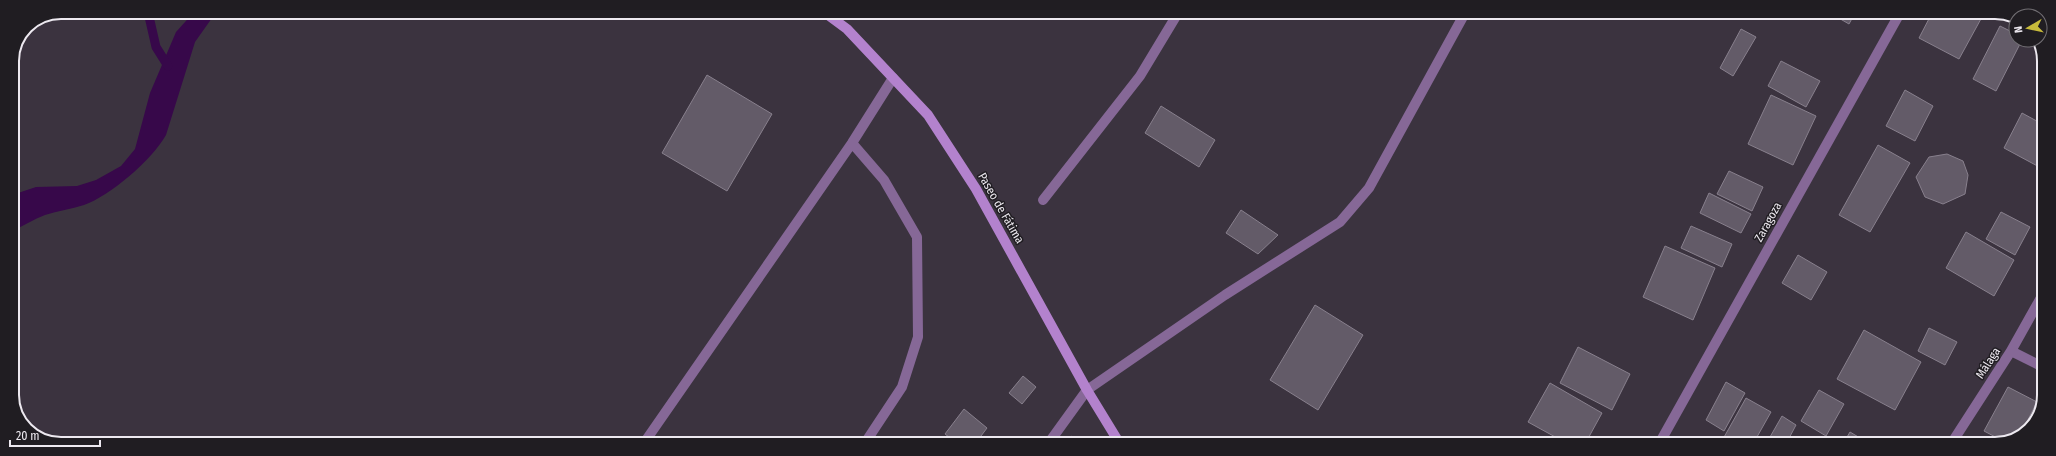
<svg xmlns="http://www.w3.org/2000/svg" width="2056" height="456" font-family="'Fira Sans Condensed',sans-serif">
<rect width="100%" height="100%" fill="#3b333f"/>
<path fill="#37084a" d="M194,12H221L212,18L195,42L166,135C152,160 110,196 84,205C71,209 58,211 45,215C34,219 23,226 12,231V202L18,193L36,187L77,186L96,180L121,166L135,149L150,93L176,32Z"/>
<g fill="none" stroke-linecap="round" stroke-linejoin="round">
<path stroke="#37084a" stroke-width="9" d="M148,12L156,47L168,66"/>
</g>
<path fill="#635b68" stroke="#88808d" d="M1830,13H1855L1849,24Z
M1932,13H1973L1982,17L1959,59L1919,38Z
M2000,26L2016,34V40H2022L1996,91L1973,79Z
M1741,29L1756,37L1733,76L1720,68Z
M1781,61L1820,81L1806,107L1768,86Z
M707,75L772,114L727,191L662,153Z
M1905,90L1933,106L1915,141L1886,126Z
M1771,95L1816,116L1793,165L1748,144Z
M1161,106L1215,140L1199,167L1145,133Z
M2022,113L2044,125L2043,169L2004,148Z
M1878,145L1910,163L1870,232L1839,215Z
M1947,154L1963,161L1968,175L1965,194L1943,204L1925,197L1916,177L1929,157Z
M1729,171L1763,187L1752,211L1717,194Z
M1709,193L1751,214L1741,233L1700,213Z
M1241,210L1278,235L1258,254L1226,233Z
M2001,212L2030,227L2015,255L1986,239Z
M1691,226L1732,244L1722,267L1681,248Z
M1966,232L2014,260L1994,296L1946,268Z
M1665,246L1715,268L1693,320L1643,297Z
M1798,255L1827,272L1811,300L1782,283Z
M1315,305L1363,335L1318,410L1270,380Z
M1929,328L1957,342L1945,365L1918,351Z
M1864,330L1921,362L1895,410L1837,379Z
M1578,347L1630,374L1612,410L1560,383Z
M1023,376L1036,387L1022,404L1009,393Z
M1726,382L1745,393L1724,431L1706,420Z
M1550,383L1602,413L1585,444H1568L1528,422Z
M2008,387L2037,402L2020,435L2003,441L1984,431Z
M1819,390L1844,404L1826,436L1801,421Z
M1746,398L1771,412L1753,444H1731L1723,439Z
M964,409L987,428L975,444H958L945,434Z
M1782,416L1796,425L1786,444H1766Z
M1850,432L1870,444H1843Z
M1071,436L1081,444H1066Z"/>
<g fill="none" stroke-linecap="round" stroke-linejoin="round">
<path stroke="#866897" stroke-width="10" d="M1043,200L1140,76L1178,13"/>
<path stroke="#866897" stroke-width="10" d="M852,143L884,180L917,237L918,337L902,387L865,443
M2011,351L2043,367
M644,443L852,143L893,78
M1048,444L1087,390L1225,295L1340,222L1369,188L1465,13
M1659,444L1900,13
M1951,444L2011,351L2043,294"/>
<path stroke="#b382cd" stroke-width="10" d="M824,12L847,29L928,115L976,189L1087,390L1120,444"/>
</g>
<g text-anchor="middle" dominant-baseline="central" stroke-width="3" stroke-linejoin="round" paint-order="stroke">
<g font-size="12" fill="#ede9f0" stroke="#201d22">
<text transform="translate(1001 208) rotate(60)">Paseo de Fátima</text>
<text transform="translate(1768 222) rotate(-61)">Zaragoza</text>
<text transform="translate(1988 363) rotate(-57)">Málaga</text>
</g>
</g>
<path d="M0 0H2056V456H0ZM61 19H1995A42 42 0 0 1 2037 61V395A42 42 0 0 1 1995 437H61A42 42 0 0 1 19 395V61A42 42 0 0 1 61 19Z" fill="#201d22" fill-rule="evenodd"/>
<path fill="none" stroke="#ede9f0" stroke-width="2" d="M61 19H1995A42 42 0 0 1 2037 61V395A42 42 0 0 1 1995 437H61A42 42 0 0 1 19 395V61A42 42 0 0 1 61 19Z"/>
<g transform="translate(2028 28) rotate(261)"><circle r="19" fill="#201d22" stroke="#726f74"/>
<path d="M0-3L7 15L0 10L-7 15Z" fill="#c8bb3b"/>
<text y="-6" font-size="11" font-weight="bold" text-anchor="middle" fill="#ede9f0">N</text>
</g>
<path d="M10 440v6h90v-6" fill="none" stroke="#ede9f0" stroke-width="2"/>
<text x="16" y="440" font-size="12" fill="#ede9f0" stroke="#201d22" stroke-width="3" paint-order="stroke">20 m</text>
</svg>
